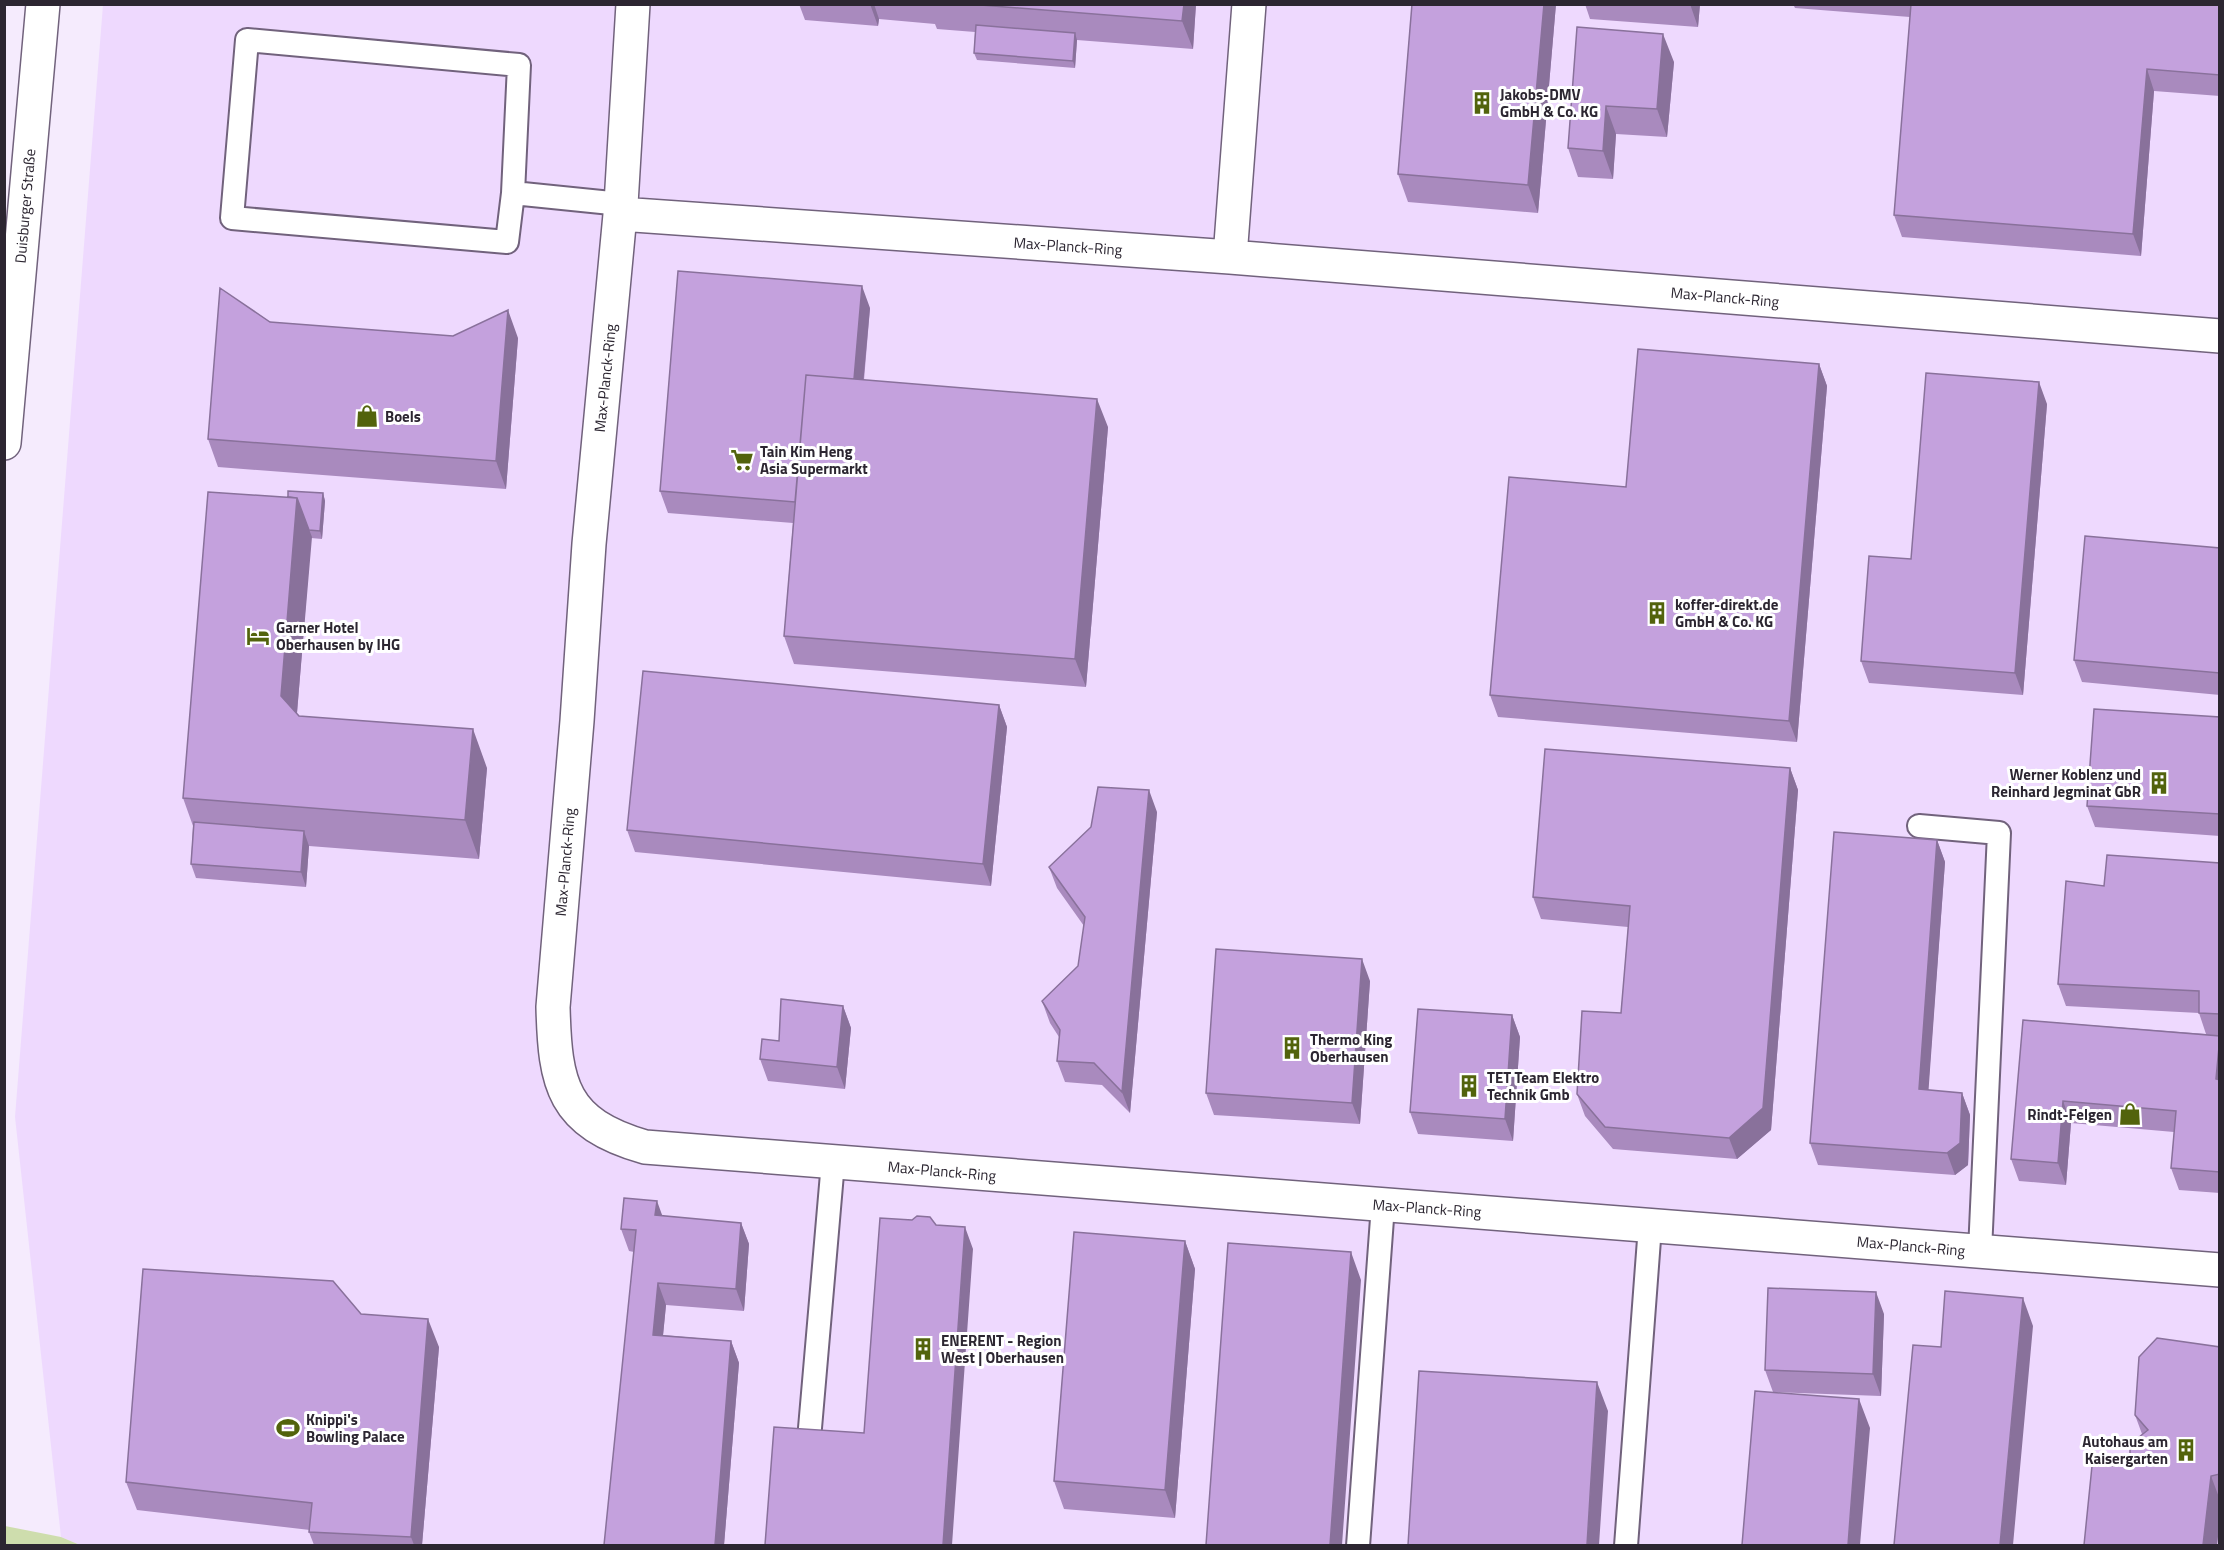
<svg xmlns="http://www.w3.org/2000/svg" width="2224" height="1550" font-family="'Titillium Web',sans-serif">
<rect width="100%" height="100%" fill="#f5ebfd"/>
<path fill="#eed9fe" d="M103,5H2219V1545H80L61,1537L15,1117Z"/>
<path fill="#ceddad" d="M5,1526L61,1537L80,1545H5Z"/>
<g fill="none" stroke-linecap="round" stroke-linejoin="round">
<g stroke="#71627c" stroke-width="26">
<path id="lane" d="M513,193L507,242L232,218L247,40L519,65L513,193L621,204
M1919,826L1999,833L1980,1251
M810,1428L833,1162
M1358,1546L1383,1205
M1626,1546L1650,1226"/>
</g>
<g stroke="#71627c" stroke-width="36">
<path id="street" d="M633,4L621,204L589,544L577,721L553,1007C555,1085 562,1123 645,1147L2220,1270
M620,214L1230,257L2220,336
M1230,257L1249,4"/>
</g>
<g stroke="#71627c" stroke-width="36">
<path id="secondary" d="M4,443L43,4"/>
</g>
<use href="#lane" stroke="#fff" stroke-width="22"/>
<use href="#street" stroke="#fff" stroke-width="33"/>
<use href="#secondary" stroke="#fff" stroke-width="33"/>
</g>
<path fill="#a98abe" d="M799,4H1196L1193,49L1077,40L1075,68L977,60L974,53L975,32L937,29L935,24L879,19L878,26L805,20Z
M1412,4H1556L1538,213L1408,202L1398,174Z
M1585,4H1700L1698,27L1590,19Z
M1793,4H2220V96L2154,91L2141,256L1902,237L1894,215L1910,17L1795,8Z
M1577,27L1674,62L1667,137L1616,134L1613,179L1578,177L1568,148Z
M870,308L864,380L1108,427L1086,687L794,664L784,636L793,523L668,513L660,491Z
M270,322L453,336L518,338L506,489L218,467L208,439Z
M1819,364L1827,386L1797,742L1498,717L1490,695L1626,487Z
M2047,404L2023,695L1869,683L1861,661L1911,559Z
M323,493L325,501L322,539L311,538L297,714L299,716L487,768L479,859L309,846L306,887L196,878L191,864L193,826L183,798L288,497Z
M2220,548V695L2082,682L2074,660Z
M999,705L1007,727L991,886L635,852L627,830Z
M2220,717V836L2095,827L2087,806Z
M1790,768L1798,790L1771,1130L1737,1159L1613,1149L1585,1116L1577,1094L1621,1013L1628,927L1541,919L1533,897Z
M1157,812L1130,1113L1102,1085L1065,1082L1057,1061L1059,1037L1050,1023L1042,1001L1078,966L1084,926L1057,888L1049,867Z
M1937,840L1945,862L1928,1090L1962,1093L1970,1115L1968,1165L1955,1175L1818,1165L1810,1143Z
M2220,863V1193L2179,1190L2171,1168L2174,1132L2071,1123L2066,1185L2019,1181L2011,1159L2023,1020L2206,1034L2199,1013L2066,1006L2058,984L2104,886Z
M1370,981L1360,1124L1214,1115L1206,1093Z
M843,1006L851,1028L845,1089L768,1081L760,1059Z
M1512,1015L1520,1037L1513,1141L1418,1134L1410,1112Z
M662,1216L741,1223L749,1244L744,1311L666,1305L663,1335L731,1341L739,1363L724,1545L634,1252L629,1251L621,1229Z
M1185,1241L1195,1269L1175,1518L1064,1509L1054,1481Z
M361,1314L439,1347L422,1545H314L309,1532L310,1530L137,1510L126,1482Z
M1884,1314L1881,1396L1773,1392L1765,1370Z
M2220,1347V1519L2217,1545L2130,1466L2142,1434L2135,1415Z"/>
<path fill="#89719b" d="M870,4H874L879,19L878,26Z
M1184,4H1196L1193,49L1182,21Z
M1544,4H1556L1538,213L1528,185Z
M1690,4H1700L1698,27Z
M1075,33L1077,40L1075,68L1073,61Z
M1663,34L1674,62L1667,137L1657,109Z
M2147,69L2154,91L2141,256L2133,234Z
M1606,106L1616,134L1613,179L1603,151Z
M862,286L870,308L861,407L853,385Z
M508,310L518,338L506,489L496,461Z
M1819,364L1827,386L1797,742L1789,721Z
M2039,382L2047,404L2023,695L2015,673Z
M1097,399L1108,427L1086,687L1075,659Z
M323,493L325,501L322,539L320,531Z
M297,498L312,537L295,735L281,696Z
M999,705L1007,727L991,886L983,864Z
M473,729L487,768L479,859L465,820Z
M1790,768L1798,790L1771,1130L1737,1159L1729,1138Z
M1149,790L1157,812L1130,1113L1122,1092Z
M304,831L309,846L306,887L301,872Z
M1937,840L1945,862L1927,1111L1919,1089Z
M1362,959L1370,981L1360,1124L1352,1103Z
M843,1006L851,1028L845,1089L837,1067Z
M1512,1015L1520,1037L1513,1141L1505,1119Z
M2220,1036V1090L2216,1079Z
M1962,1093L1970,1115L1968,1165L1955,1175L1947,1153Z
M2063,1101L2071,1123L2066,1185L2058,1163Z
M657,1201L665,1223L655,1215Z
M741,1223L749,1244L744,1311L736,1289Z
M965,1227L973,1249L952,1545H943Z
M1185,1241L1195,1269L1175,1518L1165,1490Z
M1351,1252L1361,1280L1342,1545H1330Z
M658,1283L666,1305L661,1356L653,1335Z
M1876,1292L1884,1314L1881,1396L1873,1374Z
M2023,1298L2033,1326L2013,1545H2000Z
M428,1319L439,1347L422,1545H414L411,1537Z
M731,1341L739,1363L724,1545H715Z
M1597,1382L1608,1411L1599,1545H1587Z
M1859,1399L1870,1428L1860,1545H1848Z
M2211,1476L2220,1500V1519L2217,1545H2203Z"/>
<path fill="#c4a1dd" stroke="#89719b" stroke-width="1.5" d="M968,4H1184L1182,21Z
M1412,4H1544L1528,185L1398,174Z
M1911,4H2220V75L2147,69L2133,234L1894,215Z
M976,25L1075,33L1073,61L974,53Z
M1577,27L1663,34L1657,109L1606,106L1603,151L1568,148Z
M678,271L862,286L854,379L806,375L795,502L660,491Z
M220,288L270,322L453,336L508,310L496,461L208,439Z
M1638,349L1819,364L1789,721L1490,695L1509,477L1626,487Z
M1926,373L2039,382L2015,673L1861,661L1869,556L1911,559Z
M806,375L1097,399L1075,659L784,636Z
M288,491L323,493L320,531L309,530L297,498L288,497Z
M208,492L297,498L281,696L299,716L473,729L465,820L183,798Z
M2085,536L2220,548V673L2074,660Z
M643,671L999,705L983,864L627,830Z
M2094,709L2220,717V814L2087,806Z
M1545,749L1790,768L1763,1108L1729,1138L1605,1127L1577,1094L1582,1011L1621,1013L1630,906L1533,897Z
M1098,787L1149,790L1122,1092L1094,1063L1057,1061L1060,1030L1042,1001L1078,966L1085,917L1049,867L1091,827Z
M194,822L304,831L301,872L191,864Z
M1834,832L1937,840L1919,1089L1962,1093L1960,1143L1947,1153L1810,1143Z
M2107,855L2220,863V1014L2199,1013V991L2058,984L2066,881L2104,886Z
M1216,949L1362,959L1352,1103L1206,1093Z
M781,999L843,1006L837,1067L760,1059L762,1039L779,1041Z
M1418,1009L1512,1015L1505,1119L1410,1112Z
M2023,1020L2220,1036L2216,1079L2220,1080V1172L2171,1168L2176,1111L2063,1101L2058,1163L2011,1159Z
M624,1198L657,1201L655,1215L741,1223L736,1289L658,1283L653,1335L731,1341L715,1545H604L636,1230L621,1229Z
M917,1216L930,1217L936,1225L965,1227L943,1545H765L774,1427L864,1433L880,1218L912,1220Z
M1074,1232L1185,1241L1165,1490L1054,1481Z
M1228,1243L1351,1252L1330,1545H1206Z
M143,1269L333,1281L361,1314L428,1319L411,1537L309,1532L312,1503L126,1482Z
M1768,1288L1876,1292L1873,1374L1765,1370Z
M1945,1291L2023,1298L2000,1545H1894L1913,1345L1941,1347Z
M2157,1338L2220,1347V1474L2211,1476L2203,1545H2084L2092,1466H2130V1444L2148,1430L2135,1415L2139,1357Z
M1419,1371L1597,1382L1587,1545H1408Z
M1755,1391L1859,1399L1848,1545H1742Z"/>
<defs>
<g id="building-bare" transform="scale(1.8)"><path d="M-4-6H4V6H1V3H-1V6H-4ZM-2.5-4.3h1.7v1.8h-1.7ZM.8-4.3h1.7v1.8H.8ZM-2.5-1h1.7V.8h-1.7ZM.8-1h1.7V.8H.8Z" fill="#52630c" stroke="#fff" stroke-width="2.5" paint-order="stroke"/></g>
<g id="shop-bare" transform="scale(1.8)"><path d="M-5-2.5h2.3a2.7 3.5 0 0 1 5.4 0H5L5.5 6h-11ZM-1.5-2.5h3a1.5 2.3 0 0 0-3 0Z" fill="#52630c" stroke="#fff" stroke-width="2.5" paint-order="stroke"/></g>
<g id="supermarket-bare" transform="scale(1.8)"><path d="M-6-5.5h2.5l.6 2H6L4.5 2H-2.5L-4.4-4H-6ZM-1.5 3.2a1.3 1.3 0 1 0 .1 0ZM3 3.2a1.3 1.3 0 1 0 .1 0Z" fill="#52630c" stroke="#fff" stroke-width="2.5" paint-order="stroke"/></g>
<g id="hotel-bare" transform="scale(1.8)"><path d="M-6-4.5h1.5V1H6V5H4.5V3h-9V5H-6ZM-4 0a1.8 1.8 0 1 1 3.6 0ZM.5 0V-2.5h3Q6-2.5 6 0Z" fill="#52630c" stroke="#fff" stroke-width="2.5" paint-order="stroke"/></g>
<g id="stadium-bare" transform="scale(1.8)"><path d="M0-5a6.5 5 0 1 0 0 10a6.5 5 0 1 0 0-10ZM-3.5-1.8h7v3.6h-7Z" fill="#52630c" stroke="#fff" stroke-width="2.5" paint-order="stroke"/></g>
</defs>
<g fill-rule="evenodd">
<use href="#building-bare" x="1482" y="103"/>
<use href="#shop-bare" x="367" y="416"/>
<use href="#supermarket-bare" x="742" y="460"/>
<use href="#building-bare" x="1657" y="613"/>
<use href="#hotel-bare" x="258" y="636"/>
<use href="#building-bare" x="2159" y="783"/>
<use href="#building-bare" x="1292" y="1048"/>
<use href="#building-bare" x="1469" y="1086"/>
<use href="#shop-bare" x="2130" y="1114"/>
<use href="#building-bare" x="923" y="1349"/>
<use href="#stadium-bare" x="288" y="1428"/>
<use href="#building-bare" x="2186" y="1450"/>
</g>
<g text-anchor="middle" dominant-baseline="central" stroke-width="6" stroke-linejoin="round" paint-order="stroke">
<g font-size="15" font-weight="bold" fill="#2c2631" stroke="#fff" text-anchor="start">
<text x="1500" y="94">Jakobs-DMV<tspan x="1500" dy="17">GmbH &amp; Co. KG</tspan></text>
<text x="385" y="416">Boels</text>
<text x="760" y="451">Tain Kim Heng<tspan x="760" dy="17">Asia Supermarkt</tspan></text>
<text x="1675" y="604">koffer-direkt.de<tspan x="1675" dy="17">GmbH &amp; Co. KG</tspan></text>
<text x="276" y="627">Garner Hotel<tspan x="276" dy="17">Oberhausen by IHG</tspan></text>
<text x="2141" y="774" text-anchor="end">Werner Koblenz und<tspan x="2141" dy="17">Reinhard Jegminat GbR</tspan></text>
<text x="1310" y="1039">Thermo King<tspan x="1310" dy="17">Oberhausen</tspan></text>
<text x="1487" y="1077">TET Team Elektro<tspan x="1487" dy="17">Technik Gmb</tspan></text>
<text x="2112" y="1114" text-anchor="end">Rindt-Felgen</text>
<text x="941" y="1340">ENERENT - Region<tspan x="941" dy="17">West | Oberhausen</tspan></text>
<text x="306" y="1419">Knippi's<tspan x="306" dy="17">Bowling Palace</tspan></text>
<text x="2168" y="1441" text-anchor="end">Autohaus am<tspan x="2168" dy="17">Kaisergarten</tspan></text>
</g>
<g font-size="15" fill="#2c2631" stroke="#fff">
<text transform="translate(25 206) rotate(-85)">Duisburger Straße</text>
<text transform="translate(1068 246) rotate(4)">Max-Planck-Ring</text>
<text transform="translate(1725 297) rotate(5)">Max-Planck-Ring</text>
<text transform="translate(605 378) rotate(-84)">Max-Planck-Ring</text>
<text transform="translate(565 862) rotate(-85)">Max-Planck-Ring</text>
<text transform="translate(942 1171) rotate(5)">Max-Planck-Ring</text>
<text transform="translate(1427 1208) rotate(4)">Max-Planck-Ring</text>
<text transform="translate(1911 1246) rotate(5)">Max-Planck-Ring</text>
</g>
</g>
<rect width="2224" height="1550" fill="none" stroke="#2c2631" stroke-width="12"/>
</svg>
